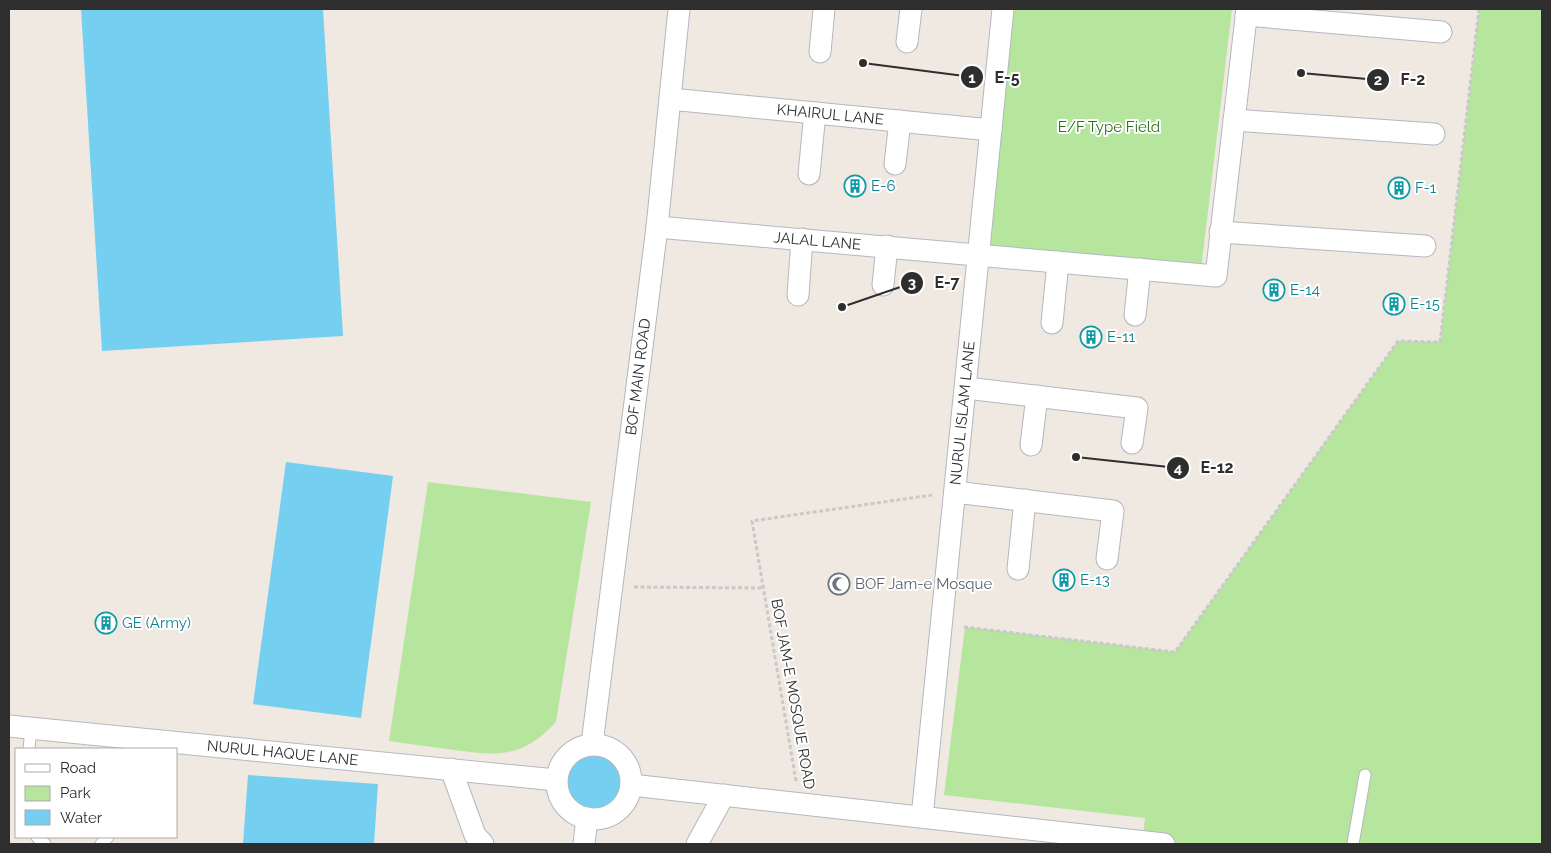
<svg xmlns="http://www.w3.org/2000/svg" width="1551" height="853" font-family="Raleway,sans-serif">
<rect width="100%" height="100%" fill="#efe9e1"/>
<path fill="#b6e59e" d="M1013,9H1232L1201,270L985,245Z
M1479,9H1542V844H1142L1145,818L944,795L965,627L1175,652L1398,341L1440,342Z
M428,482L591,502L556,722C523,758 499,756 454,750C432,747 410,744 389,741Z"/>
<path fill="#75cff0" d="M81,9H323L343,336L102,351Z
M286,462L393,476L361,718L253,704Z
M567 781a27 27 0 1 1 54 0a27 27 0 1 1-54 0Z
M248,775L378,784L374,844H243Z"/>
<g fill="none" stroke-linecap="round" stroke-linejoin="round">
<g stroke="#b4b7c1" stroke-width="13">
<path id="lane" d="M29,749L31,728
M37,837L45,844
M101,844L108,837
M1353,844L1365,775"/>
</g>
<g stroke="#b4b7c1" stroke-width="23">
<g id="street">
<path d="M1246,15L1441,32"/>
<path d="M907,42L911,9"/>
<path d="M820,52L824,9"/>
<path id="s1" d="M670,99L991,130"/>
<path d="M1234,120L1434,134"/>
<path d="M895,164L900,121"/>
<path d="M809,174L815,113"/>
<path id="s2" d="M657,227L1216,276L1247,9"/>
<path d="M1220,232L1425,246"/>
<path d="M883,285L887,246"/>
<path d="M798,295L802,239"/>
<path d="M1135,315L1140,269"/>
<path d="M1052,323L1058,262"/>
<path d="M966,388L1137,408L1132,443"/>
<path d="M1031,445L1037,396"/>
<path d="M955,492L1113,511L1107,559"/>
<path d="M1018,569L1025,500"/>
<path id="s3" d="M9,726L556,780"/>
<path id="s4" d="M592,744L657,227L679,9"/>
<circle cx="594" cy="782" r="37"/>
<path d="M451,769L475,835L483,844"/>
<path d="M631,785L1164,844"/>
<path id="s5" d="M922,817L1003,9"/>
<path d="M584,844L587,818"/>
<path d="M697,844L724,795"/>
</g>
</g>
<path stroke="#c9c9c9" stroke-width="3" stroke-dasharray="4 2.5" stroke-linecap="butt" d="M634,587L764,588
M964,627L1175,652L1398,341L1440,342L1479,9
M796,781L752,521L932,495"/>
<use href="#lane" stroke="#fff" stroke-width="11"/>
<use href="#street" stroke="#fff" stroke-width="21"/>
</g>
<defs>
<g id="building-ring" transform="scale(1.125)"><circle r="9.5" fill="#fff" stroke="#0f9aa8" stroke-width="1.5"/><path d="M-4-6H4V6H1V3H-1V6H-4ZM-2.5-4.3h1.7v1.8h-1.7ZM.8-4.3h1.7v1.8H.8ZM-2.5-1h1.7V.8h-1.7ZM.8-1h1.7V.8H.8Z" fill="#0f9aa8"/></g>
<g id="mosque-ring" transform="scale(1.125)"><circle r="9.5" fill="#fff" stroke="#6b7280" stroke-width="1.5"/><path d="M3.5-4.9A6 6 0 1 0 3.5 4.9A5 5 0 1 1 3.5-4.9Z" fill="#6b7280"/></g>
</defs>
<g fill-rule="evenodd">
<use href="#building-ring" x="855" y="186"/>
<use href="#building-ring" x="1399" y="188"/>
<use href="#building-ring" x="1274" y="290"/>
<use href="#building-ring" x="1394" y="304"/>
<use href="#building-ring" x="1091" y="337"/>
<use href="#building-ring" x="1064" y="580"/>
<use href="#mosque-ring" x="839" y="584"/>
<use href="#building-ring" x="106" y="623"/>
</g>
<g text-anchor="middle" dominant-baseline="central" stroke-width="4" stroke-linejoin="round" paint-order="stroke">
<g font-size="15" fill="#2e2e2e" stroke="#fff">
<text stroke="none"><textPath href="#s1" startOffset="161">KHAIRUL LANE</textPath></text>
<text stroke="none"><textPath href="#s2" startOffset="161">JALAL LANE</textPath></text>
<text stroke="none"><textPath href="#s4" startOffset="370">BOF MAIN ROAD</textPath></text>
<text stroke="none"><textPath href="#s5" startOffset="406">NURUL ISLAM LANE</textPath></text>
<text transform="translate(793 694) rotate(80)">BOF JAM-E MOSQUE ROAD</text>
<text stroke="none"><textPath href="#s3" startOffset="275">NURUL HAQUE LANE</textPath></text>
</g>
<g font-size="15" fill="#2c6e1b" stroke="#fff">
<text x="1109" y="127">E/F Type Field</text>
</g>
<g font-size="15" fill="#0d838f" stroke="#fff" text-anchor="start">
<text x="871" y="186">E-6</text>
<text x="1415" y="188">F-1</text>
<text x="1290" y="290">E-14</text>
<text x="1410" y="304">E-15</text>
<text x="1107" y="337">E-11</text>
<text x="1080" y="580">E-13</text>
<text x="122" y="623">GE (Army)</text>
</g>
<g font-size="15" fill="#5b616d" stroke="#fff" text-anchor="start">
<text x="855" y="584">BOF Jam-e Mosque</text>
</g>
</g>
<path fill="none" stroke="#2e2e2e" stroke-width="2" d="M863 63L972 77M1301 73L1378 80M842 307L912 283M1076 457L1178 468"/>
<g fill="#2e2e2e" stroke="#fff" stroke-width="2">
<circle cx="863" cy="63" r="5"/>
<circle cx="1301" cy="73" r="5"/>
<circle cx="842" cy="307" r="5"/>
<circle cx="1076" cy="457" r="5"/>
<circle cx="972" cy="77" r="12"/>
<circle cx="1378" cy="80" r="12"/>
<circle cx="912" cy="283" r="12"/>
<circle cx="1178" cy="468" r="12"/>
</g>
<g font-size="15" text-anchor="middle" font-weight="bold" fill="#fff">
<text x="972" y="83">1</text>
<text x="1378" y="85">2</text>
<text x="912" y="288">3</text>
<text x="1178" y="473">4</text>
</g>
<g font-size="16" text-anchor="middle" font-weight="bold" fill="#2e2e2e" stroke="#fff" stroke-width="4" stroke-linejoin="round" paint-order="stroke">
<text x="1007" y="83">E-5</text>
<text x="1413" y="85">F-2</text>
<text x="947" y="288">E-7</text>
<text x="1217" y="473">E-12</text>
</g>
<rect width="1551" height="853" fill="none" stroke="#2e2e2e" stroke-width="20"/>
<rect x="15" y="748" width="162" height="90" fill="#ffffff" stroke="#ababab"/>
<rect x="25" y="764" width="25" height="8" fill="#ffffff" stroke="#ababab"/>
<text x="60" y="773" font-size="15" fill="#2e2e2e">Road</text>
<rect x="25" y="786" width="25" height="15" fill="#b6e59e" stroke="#ababab"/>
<text x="60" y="798" font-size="15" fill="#2e2e2e">Park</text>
<rect x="25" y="810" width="25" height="15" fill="#75cff0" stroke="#ababab"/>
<text x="60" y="823" font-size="15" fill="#2e2e2e">Water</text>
</svg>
